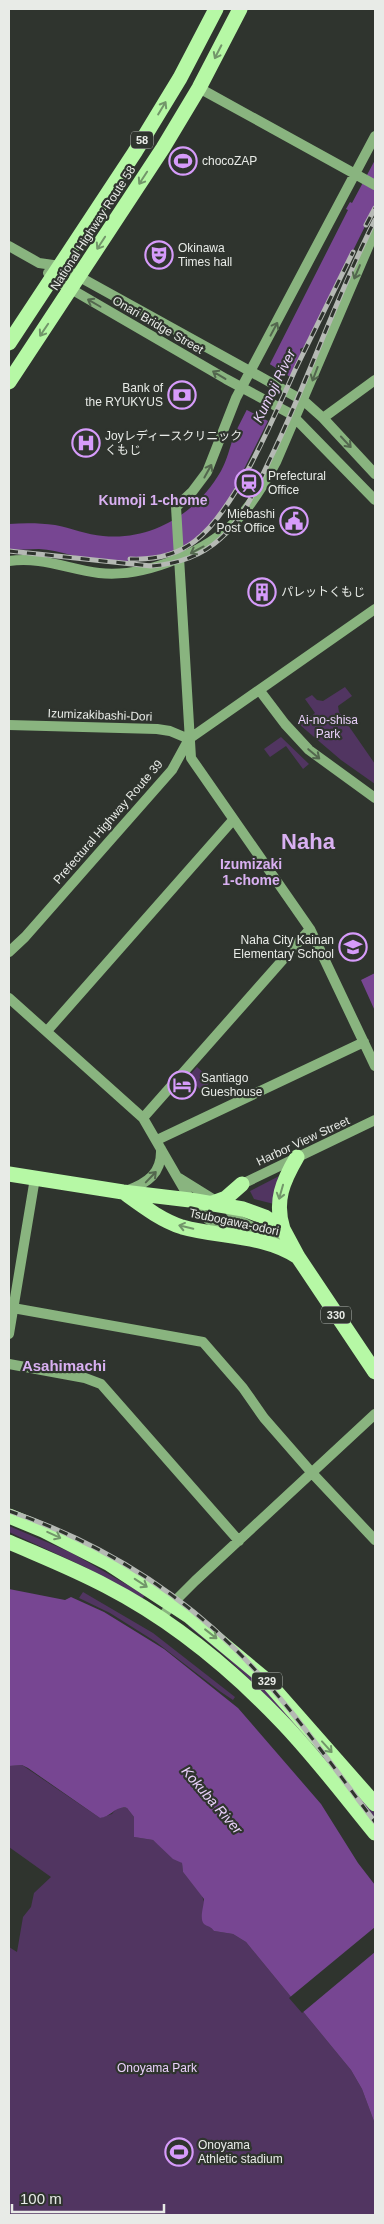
<svg xmlns="http://www.w3.org/2000/svg" width="384" height="2224" font-family="Helvetica,'Noto Sans JP',sans-serif">
<rect width="100%" height="100%" fill="#2f342e"/>
<path fill="#513561" d="M345,687L352,696L338,706L339,712L375,764V784L341,760L300,725L315,713L305,699L312,695L317,700L323,701Z
M281,737L309,764L303,769L286,746L270,757L264,749Z
M197,1067L212,1080L202,1091L188,1077Z
M283,1174L274,1204L254,1199L250,1191Z
M9,1526L70,1552L145,1595L141,1600L85,1567L9,1532Z
M83,1592L153,1633L235,1697L233,1700L221,1692L156,1642L110,1613L79,1598Z
M189,1624L263,1686L354,1787L375,1814V1820C317,1751 260,1681 188,1626Z
M22,1765L100,1818L112,1814L117,1808H127L134,1817V1837L153,1840L182,1863L183,1872L202,1896L214,1931L233,1934L246,1942L351,2070L362,2089L375,2124V2215H9V1947L17,1952L23,1917L31,1907L34,1893L51,1877L9,1847V1766Z"/>
<path fill="#774692" d="M375,160V206L306,346L300,349L301,355L222,513C190,554 150,566 100,561C80,559 60,550 39,549C29,549 19,550 9,550V524C24,523 40,523 55,525C71,528 87,535 103,536C152,541 197,513 221,471C227,460 230,447 234,435L348,210L346,209L350,202L352,203Z
M375,973V1011L361,980Z
M9,1589L65,1600L71,1597L104,1612L164,1649L238,1708L321,1804L358,1863L375,1885V2124L362,2089L351,2070L246,1942L233,1934L214,1931C211,1926 208,1927 204,1924C199,1919 204,1906 204,1899L183,1872L182,1863L173,1859L153,1840L134,1837V1817L127,1808C116,1805 111,1817 100,1818L28,1768L22,1765L9,1766Z"/>
<path fill="#2f342e" d="M268,363L292,378L270,422L245,409Z
M375,1927V1952L302,2013L289,1998Z"/>
<g fill="none" stroke-linecap="round" stroke-linejoin="round">
<path stroke="#89b47f" stroke-width="10" d="M199,88L375,185
M375,136L236,398L207,472L192,492L176,507L191,758L310,929L375,1066
M9,246L39,263L60,266L304,401L323,418L375,474
M48,273L52,278L226,379L291,414L375,500
M323,418L375,380
M9,561C40,556 68,569 99,573C126,576 153,569 177,559C228,538 251,510 276,462L375,231
M260,691L285,724L309,750L375,798
M9,725L157,729L170,731L189,739
M9,952L25,937L172,770L189,739L375,609
M9,998L143,1118L195,1208L209,1220L243,1230L249,1236
M47,1031L233,820
M143,1118L310,929
M157,1140L364,1042
M179,1178L216,1201
M236,1187L375,1120
M126,1191C148,1183 162,1173 161,1149
M227,1204C234,1230 268,1224 287,1250
M13,1308L203,1342L243,1388L264,1418L312,1473L375,1540
M9,1334L35,1178
M9,1364L85,1378L101,1384L239,1541
M160,1620L172,1604L195,1581L375,1414"/>
<path stroke="#b6f8a5" stroke-width="15" d="M9,343L135,152L180,78L216,9
M9,382L163,148L199,88L240,9
M9,1174L123,1192L190,1200L243,1209L265,1217L283,1229L298,1257L375,1372
M126,1194C144,1207 161,1220 182,1227C221,1238 263,1234 298,1257
M210,1204L226,1198L242,1184
M283,1229C274,1201 283,1181 297,1157
M9,1516L43,1530L108,1563L189,1616L265,1679L375,1804
M9,1542C41,1556 74,1569 106,1586C170,1619 230,1668 280,1720C314,1755 344,1795 375,1833"/>
<g stroke="#b5b9b4" stroke-width="5">
<path id="rail" d="M366,225L375,208
M9,551L151,566C177,564 200,557 220,539C245,517 259,482 273,453C310,376 337,295 375,220
M130,559C153,560 177,555 195,541C236,510 274,416 296,368C315,329 334,291 353,252
M9,1511C93,1540 170,1585 234,1648C287,1700 330,1763 375,1822"/>
</g>
<use href="#rail" stroke="#2f342e" stroke-width="3" stroke-dasharray="9" stroke-linecap="butt"/>
</g>
<defs><path id="oneway-shaft" d="M-6 0H5M1.5-3L5.5 0L1.5 3" fill="none" stroke-width="1.6" stroke-linecap="round" stroke-linejoin="round" transform="scale(1.25)"/></defs>
<g stroke="#72966a">
<use href="#oneway-shaft" transform="translate(218 52) rotate(117)"/>
<use href="#oneway-shaft" transform="translate(162 108) rotate(-59)"/>
<use href="#oneway-shaft" transform="translate(143 178) rotate(123)"/>
<use href="#oneway-shaft" transform="translate(101 243) rotate(123)"/>
<use href="#oneway-shaft" transform="translate(44 330) rotate(124)"/>
<use href="#oneway-shaft" transform="translate(281 1192) rotate(106)"/>
<use href="#oneway-shaft" transform="translate(186 1227) rotate(-167)"/>
<use href="#oneway-shaft" transform="translate(54 1535) rotate(25)"/>
<use href="#oneway-shaft" transform="translate(141 1583) rotate(33)"/>
<use href="#oneway-shaft" transform="translate(211 1634) rotate(38)"/>
<use href="#oneway-shaft" transform="translate(327 1747) rotate(48)"/>
</g>
<g stroke="#53674e">
<use href="#oneway-shaft" transform="translate(357 272) rotate(113)"/>
<use href="#oneway-shaft" transform="translate(94 303) rotate(-150)"/>
<use href="#oneway-shaft" transform="translate(274 329) rotate(-62)"/>
<use href="#oneway-shaft" transform="translate(315 374) rotate(111)"/>
<use href="#oneway-shaft" transform="translate(219 375) rotate(-149)"/>
<use href="#oneway-shaft" transform="translate(346 442) rotate(47)"/>
<use href="#oneway-shaft" transform="translate(208 471) rotate(-61)"/>
<use href="#oneway-shaft" transform="translate(197 550) rotate(152)"/>
<use href="#oneway-shaft" transform="translate(314 754) rotate(40)"/>
<use href="#oneway-shaft" transform="translate(151 1177) rotate(-46)"/>
</g>
<defs>
<g id="stadium-ring" transform="scale(1.4375)"><circle r="9.5" fill="#2f342e" stroke="#d69bfa" stroke-width="1.5"/><path d="M0-5a6.5 5 0 1 0 0 10a6.5 5 0 1 0 0-10ZM-3.5-1.8h7v3.6h-7Z" fill="#d69bfa"/></g>
<g id="theatre-ring" transform="scale(1.4375)"><circle r="9.5" fill="#2f342e" stroke="#d69bfa" stroke-width="1.5"/><path d="M-5-5.5Q0-4 5-5.5V0Q5 5 0 6Q-5 5-5 0ZM-3.3-2.5H-1v1.5H-3.3ZM1-2.5H3.3v1.5H1ZM-2.8 1Q0 5.5 2.8 1Z" fill="#d69bfa"/></g>
<g id="bank-ring" transform="scale(1.4375)"><circle r="9.5" fill="#2f342e" stroke="#d69bfa" stroke-width="1.5"/><path d="M-6-4H6V4H-6ZM0-2.3a2.3 2.3 0 1 0 0 4.6a2.3 2.3 0 1 0 0-4.6Z" fill="#d69bfa"/></g>
<g id="hospital-ring" transform="scale(1.4375)"><circle r="9.5" fill="#2f342e" stroke="#d69bfa" stroke-width="1.5"/><path d="M-5-5h3v3.5h4V-5h3V5h-3V1.5h-4V5h-3Z" fill="#d69bfa"/></g>
<g id="station-ring" transform="scale(1.4375)"><circle r="9.5" fill="#2f342e" stroke="#d69bfa" stroke-width="1.5"/><path d="M-3-6H3Q5-6 5-4V2Q5 4 3 4L4.5 6H3L1.5 4h-3L-3 6H-4.5L-3 4Q-5 4-5 2V-4Q-5-6-3-6ZM-3.5-4v3h7v-3ZM-3.5 1v1.5H-2V1ZM2 1v1.5H3.5V1Z" fill="#d69bfa"/></g>
<g id="civic-ring" transform="scale(1.4375)"><circle r="9.5" fill="#2f342e" stroke="#d69bfa" stroke-width="1.5"/><path d="M-.6-6.5H3V-4.5H.6V-3L4-1V1h2V6H-6V1h2V-1L-.6-3ZM-1.2 2.5V6h2.4V2.5Z" fill="#d69bfa"/></g>
<g id="building-ring" transform="scale(1.4375)"><circle r="9.5" fill="#2f342e" stroke="#d69bfa" stroke-width="1.5"/><path d="M-4-6H4V6H1V3H-1V6H-4ZM-2.5-4.3h1.7v1.8h-1.7ZM.8-4.3h1.7v1.8H.8ZM-2.5-1h1.7V.8h-1.7ZM.8-1h1.7V.8H.8Z" fill="#d69bfa"/></g>
<g id="school-ring" transform="scale(1.4375)"><circle r="9.5" fill="#2f342e" stroke="#d69bfa" stroke-width="1.5"/><path d="M0-5L7-2L0 1L-7-2ZM-4 1L0 2.5L4 1V4Q0 6-4 4Z" fill="#d69bfa"/></g>
<g id="hotel-ring" transform="scale(1.4375)"><circle r="9.5" fill="#2f342e" stroke="#d69bfa" stroke-width="1.5"/><path d="M-6-4.5h1.5V1H6V5H4.5V3h-9V5H-6ZM-4 0a1.8 1.8 0 1 1 3.6 0ZM.5 0V-2.5h3Q6-2.5 6 0Z" fill="#d69bfa"/></g>
</defs>
<g fill-rule="evenodd">
<use href="#stadium-ring" x="183" y="161"/>
<use href="#theatre-ring" x="159" y="255"/>
<use href="#bank-ring" x="182" y="395"/>
<use href="#hospital-ring" x="86" y="443"/>
<use href="#station-ring" x="249" y="483"/>
<use href="#civic-ring" x="294" y="521"/>
<use href="#building-ring" x="262" y="592"/>
<use href="#school-ring" x="353" y="947"/>
<use href="#hotel-ring" x="182" y="1085"/>
<use href="#stadium-ring" x="179" y="2152"/>
</g>
<g text-anchor="middle" dominant-baseline="central" stroke-width="4.5" stroke-linejoin="round" paint-order="stroke">
<g fill="#2f342e" stroke="#b0b4b0" stroke-width="1">
<rect x="131" y="131.5" width="22" height="17" rx="4"/>
<rect x="321" y="1306.5" width="30" height="17" rx="4"/>
<rect x="252" y="1672.5" width="30" height="17" rx="4"/>
</g>
<g font-size="11" font-weight="bold" fill="#e8ebe7">
<text x="142" y="140">58</text>
<text x="336" y="1315">330</text>
<text x="267" y="1681">329</text>
</g>
<g font-size="12" fill="#e8ebe7" stroke="#2f342e" text-anchor="start">
<text x="202" y="161">chocoZAP</text>
<text x="178" y="248">Okinawa<tspan x="178" dy="14">Times hall</tspan></text>
<text x="163" y="388" text-anchor="end">Bank of<tspan x="163" dy="14">the RYUKYUS</tspan></text>
<text x="105" y="436">Joyレディースクリニック<tspan x="105" dy="14">くもじ</tspan></text>
<text x="268" y="476">Prefectural<tspan x="268" dy="14">Office</tspan></text>
<text x="275" y="514" text-anchor="end">Miebashi<tspan x="275" dy="14">Post Office</tspan></text>
<text x="281" y="592">パレットくもじ</text>
<text x="334" y="940" text-anchor="end">Naha City Kainan<tspan x="334" dy="14">Elementary School</tspan></text>
<text x="201" y="1078">Santiago<tspan x="201" dy="14">Gueshouse</tspan></text>
<text x="198" y="2145">Onoyama<tspan x="198" dy="14">Athletic stadium</tspan></text>
</g>
<g font-size="12" fill="#e8ebe7" stroke="#2f342e">
<text transform="translate(93 228) rotate(-57)">National Highway Route 58</text>
<text transform="translate(158 325) rotate(30)">Onari Bridge Street</text>
<text transform="translate(100 715) rotate(2)">Izumizakibashi-Dori</text>
<text transform="translate(108 822) rotate(-49)">Prefectural Highway Route 39</text>
<text transform="translate(303 1141) rotate(-25)">Harbor View Street</text>
<text transform="translate(234 1222) rotate(12)">Tsubogawa-odori</text>
</g>
<g font-size="12" fill="#ead1fb" stroke="#2f342e">
<text x="328" y="720">Ai-no-shisa<tspan x="328" dy="14">Park</tspan></text>
<text x="157" y="2068">Onoyama Park</text>
</g>
<g font-size="14" font-style="italic" fill="#ebd2fc" stroke="#2f342e">
<text transform="translate(274 386) rotate(-64)">Kumoji River</text>
<text transform="translate(212 1800) rotate(49)">Kokuba River</text>
</g>
<g font-size="14" font-weight="bold" fill="#d9b0f2" stroke="#2f342e">
<text x="153" y="500">Kumoji 1-chome</text>
<text x="251" y="864">Izumizaki<tspan x="251" dy="16">1-chome</tspan></text>
</g>
<g font-size="15" font-weight="bold" fill="#d9b0f2" stroke="#2f342e">
<text x="64" y="1365">Asahimachi</text>
</g>
<g font-size="22" font-weight="bold" fill="#d9b0f2" stroke="#2f342e">
<text x="308" y="841">Naha</text>
</g>
</g>
<rect width="384" height="2224" fill="none" stroke="#e8ebe7" stroke-width="20"/>
<path d="M12 2204v8h152v-8" fill="none" stroke="#e8ebe7" stroke-width="2.5"/>
<text x="20" y="2204" font-size="15" fill="#e8ebe7" stroke="#2f342e" stroke-width="4" paint-order="stroke">100 m</text>
</svg>
